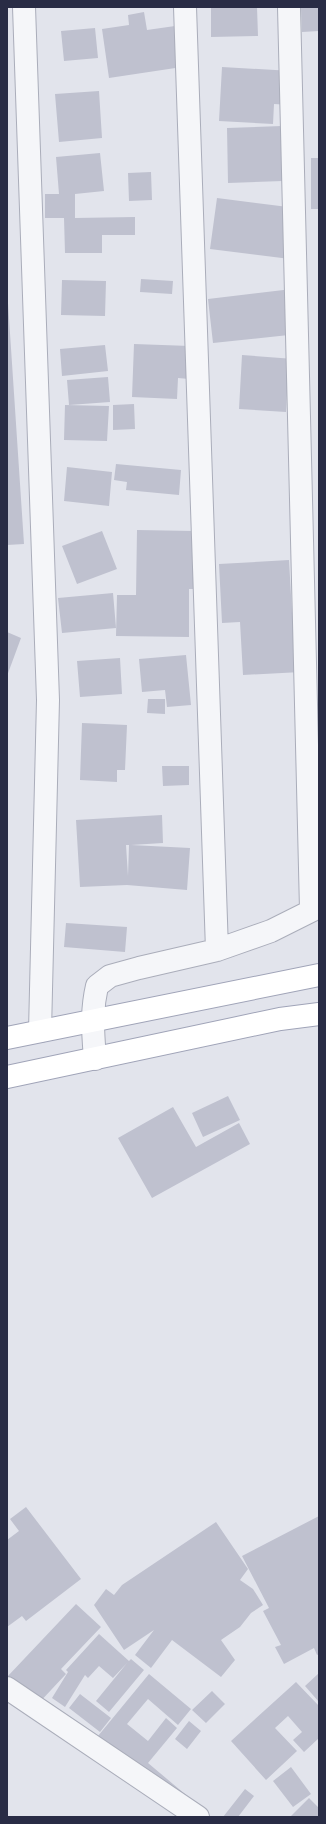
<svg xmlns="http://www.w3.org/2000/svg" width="326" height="1824" font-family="Mulish,sans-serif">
<rect width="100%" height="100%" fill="#e2e4ec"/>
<path fill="#bfc1cf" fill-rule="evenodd" d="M257,7L258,36L211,37V8Z
M301,7H319V31L302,32Z
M144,12L147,30L175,26L182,67L109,78L102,29L129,25L128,15Z
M95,28L98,58L64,61L61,31Z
M222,67L292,71L290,105L274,104L273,124L219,121Z
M99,91L102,138L59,142L55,94Z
M282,126L283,181L228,183L227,128Z
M100,153L104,191L75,194V218L135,217V235H102V253H65L64,218H45V194H59L56,157Z
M311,158H319V209H311Z
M151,172L152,200L129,201L128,173Z
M217,198L296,208L290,259L210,249Z
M141,279L173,281L172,294L140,292Z
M62,280L106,281L105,316L61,315Z
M7,288L24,544L7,545Z
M292,289L298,334L213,343L208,299Z
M134,344L190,346L189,379L178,378L177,399L132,397Z
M105,345L108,371L62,376L60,349Z
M242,355L294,359L287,391L286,412L239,409Z
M108,377L110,402L69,405L67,380Z
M134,404L135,429L113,430V405Z
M65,405L109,406L107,441L64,440Z
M116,464L181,470L179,495L126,490L127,482L114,480Z
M67,467L112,472L109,506L64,501Z
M137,530L194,531L193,589H189V637L116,636L117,595H136Z
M102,531L117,569L77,584L62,546Z
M289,560L292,613H297L301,672L243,675L240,622L222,623L219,564Z
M113,593L116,628L62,633L58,598Z
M7,632L21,638L7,676Z
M186,655L191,705L167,707L165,690L142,692L139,659Z
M120,658L122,694L80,697L77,661Z
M148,699H165V714L147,713Z
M82,723L127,725L125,770H117V782L80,780Z
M162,766H189V785L163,786Z
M162,815L163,843L131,845L190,848L187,890L127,885L80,887L76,820ZM126,845H129L128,876Z
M66,923L127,927L125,952L64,947Z
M228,1096L240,1120L203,1137L192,1113Z
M173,1107L196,1147L239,1123L250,1144L152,1198L118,1138Z
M26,1507L81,1579L26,1621L22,1616L7,1627V1540L19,1531L10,1519Z
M319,1516V1654L317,1655L314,1648L284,1664L275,1647L281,1645L263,1611L269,1608L242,1556Z
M216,1522L248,1569L240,1580L253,1589L263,1605L251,1613L240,1627L221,1640L235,1660L221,1677L172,1640L151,1668L135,1655L154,1630L124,1650L94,1605L106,1589L114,1595L122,1585Z
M76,1604L101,1627L61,1669L66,1674L37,1705L7,1677Z
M99,1634L129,1661L131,1659L144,1670L109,1712L96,1701L127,1663L113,1678L99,1666L88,1678L85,1675L65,1707L52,1698L68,1672L66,1670Z
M319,1673V1702L305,1686Z
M149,1674L191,1709L178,1725L148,1699L127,1724L148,1741L166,1718L177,1728L148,1763L198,1805L192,1813L98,1736Z
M296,1682L319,1706V1738L304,1752L293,1740L302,1732L288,1716L275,1728L297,1751L266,1780L231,1741Z
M212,1691L225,1704L206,1723L192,1710Z
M80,1694L111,1718L100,1732L69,1708Z
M189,1721L201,1731L187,1749L175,1739Z
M291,1767L311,1794L293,1807L273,1781Z
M245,1789L254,1796L238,1817H223Z
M309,1798L319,1808V1817H290Z"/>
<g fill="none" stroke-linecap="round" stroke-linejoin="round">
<g stroke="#aaadba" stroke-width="24">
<path id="minor" d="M24,7L48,700L40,1031
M185,7L217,950
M289,7L311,909
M95,1059C93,1033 91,1012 97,986L110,976L139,968L217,950L271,931L319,907
M7,1688L198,1817"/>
</g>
<g stroke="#a0a4b8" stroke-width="24">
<path id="major" d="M7,1038L319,975
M7,1077L280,1019L319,1014"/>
</g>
<use href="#minor" stroke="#f5f6f9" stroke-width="22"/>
<use href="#major" stroke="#fff" stroke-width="22"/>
</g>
<rect width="326" height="1824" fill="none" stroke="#292c45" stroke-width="16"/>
</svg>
